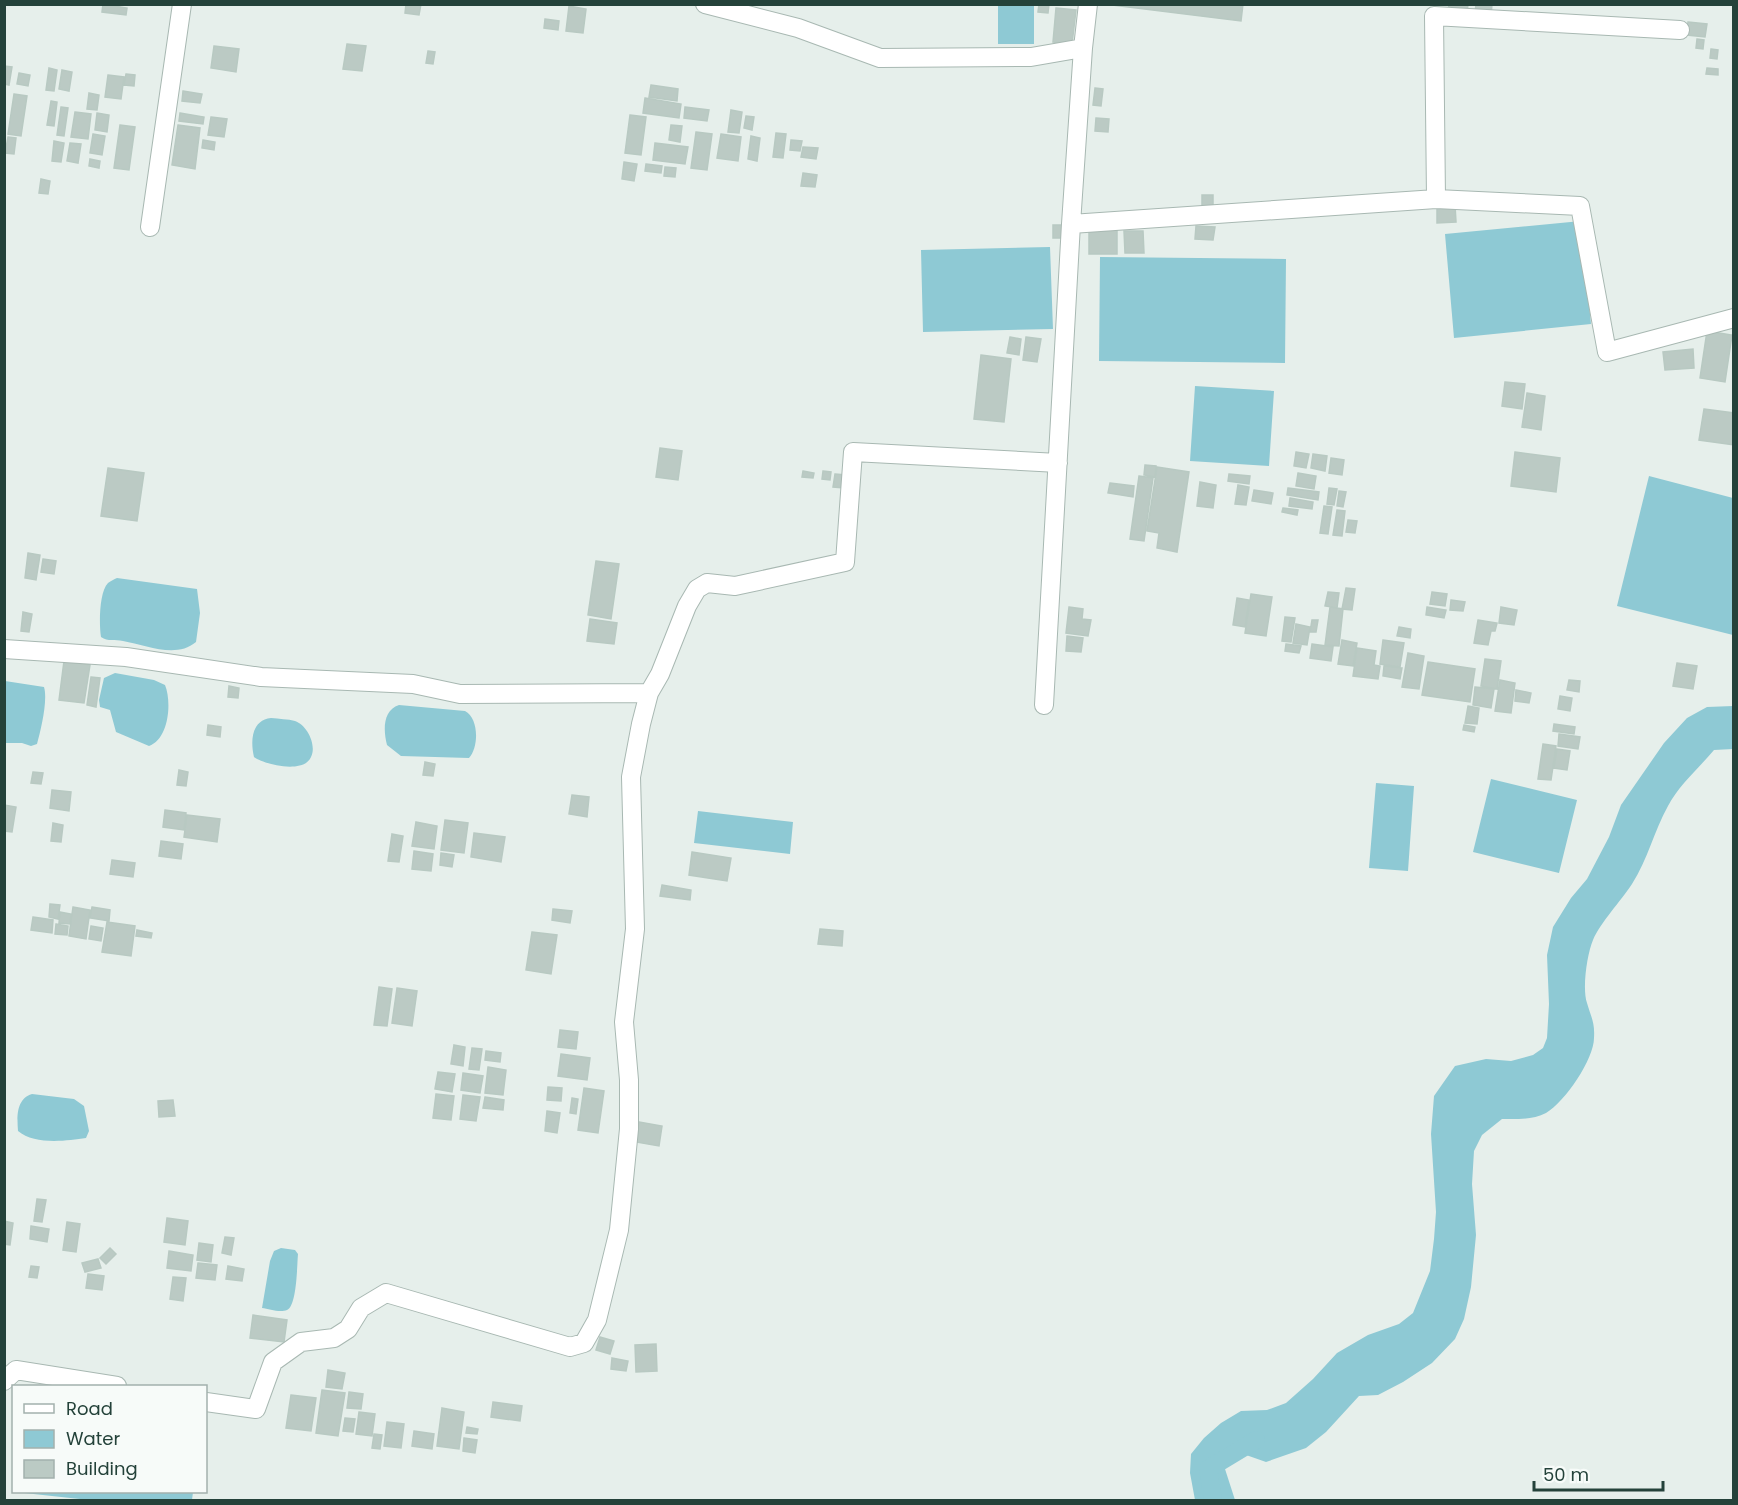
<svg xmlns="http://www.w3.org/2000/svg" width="1738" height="1505" font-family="Poppins,sans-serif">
<rect width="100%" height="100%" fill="#e6efeb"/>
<path fill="#8ec9d4" d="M998,5H1034V44H998Z
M1581,221L1591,324L1454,338L1445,234Z
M1050,247L1053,329L923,332L921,250Z
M1100,257L1286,259L1285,363L1099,361Z
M1195,386L1274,391L1269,466L1190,461Z
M1649,476L1733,498V635L1617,606Z
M117,578L197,589L200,613L196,642C176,659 146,645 123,641C115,639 108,642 101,637C99,625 99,592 108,583C111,581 114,579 117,578Z
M115,673L154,680L165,685C172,702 169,739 149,746L116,732L110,710L100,707L99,700L104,678Z
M5,681L44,687C48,700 41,730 37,744L31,746L22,743H5Z
M399,705L465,711C479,718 479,747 469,758L401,756L387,745C383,730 383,710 399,705Z
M1733,706V749L1714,750C1699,768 1679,785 1668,806C1654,831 1648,859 1632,884C1621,901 1600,923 1593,940C1587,954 1582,989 1587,1003C1591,1017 1595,1022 1594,1038C1594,1059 1565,1102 1546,1113C1533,1120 1516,1119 1502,1119L1482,1135L1474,1151L1472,1184L1476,1235L1471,1287L1464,1319L1455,1339L1432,1363L1403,1382L1378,1395L1359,1396L1326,1432L1306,1448L1266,1462L1229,1449L1225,1469L1235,1500H1195L1190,1473L1191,1454L1204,1438L1221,1423L1241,1411L1267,1410L1286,1403L1313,1379L1337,1353L1368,1335L1399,1324L1413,1313L1430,1271L1434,1239L1436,1212L1431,1134L1434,1096L1455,1066L1486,1059L1511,1061L1533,1055L1543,1048L1547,1038L1549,1004L1547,955L1553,927L1571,898L1587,879L1609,837L1621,805L1664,743L1687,718L1707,707Z
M271,718C279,719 288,719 295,721C307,725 317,745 311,757C304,774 265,765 254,757C250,740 252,720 271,718Z
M1491,779L1577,800L1559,873L1473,852Z
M1376,783L1414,786L1408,871L1369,868Z
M698,811L793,822L790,854L694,843Z
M32,1094L74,1099L84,1106L89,1131L86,1138C66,1141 34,1145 18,1131C17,1117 16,1099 32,1094Z
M281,1248L295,1250L298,1254C297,1265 297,1306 287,1310C280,1313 269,1309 262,1308L270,1261L274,1251Z
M15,1492H193L192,1500H89Z"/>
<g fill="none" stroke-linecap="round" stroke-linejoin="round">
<path stroke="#8ec9d4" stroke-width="18" d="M1213,1500L1208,1469L1256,1440"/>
</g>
<path fill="#bbcac4" stroke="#b8c9c2" stroke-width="1.5" d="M103,4L127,8L126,15L102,12Z
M406,4H421L419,15L405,13Z
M1039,4H1049L1048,13L1038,12Z
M1104,4H1243L1241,21Z
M1449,4H1468L1467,14L1448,12Z
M1476,4H1492L1491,16L1475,14Z
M569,6L586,9L583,33L566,31Z
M1056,8L1076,10L1072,44L1053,42Z
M545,19L559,21L558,30L544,28Z
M1688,22L1707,24L1705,37L1687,35Z
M1697,39L1704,40L1703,49L1696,48Z
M347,44L366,46L362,71L343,69Z
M214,46L239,49L236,72L211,68Z
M1711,49L1718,50L1717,59L1710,58Z
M428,51L435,52L433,64L426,63Z
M4,66L12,67L9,85L4,84Z
M49,68L57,70L54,91L46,90Z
M1707,68L1718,69V75L1706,74Z
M62,70L72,72L69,91L59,89Z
M19,73L30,75L28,86L17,84Z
M126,74L135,75L134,86L124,85Z
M108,75L124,77L121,99L105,97Z
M651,85L678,89L677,101L649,97Z
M1095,88L1103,89L1101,106L1093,105Z
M183,91L202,94L200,103L182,101Z
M89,93L99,95L97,110L87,109Z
M14,94L27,96L21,136L8,134Z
M645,98L681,104L679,118L643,113Z
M51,101L57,102L54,126L47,125Z
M61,107L68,108L64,136L57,135Z
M685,107L709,110L707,121L684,118Z
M731,110L742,112L739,133L728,132Z
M75,112L91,114L88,139L71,137Z
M97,113L109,115L107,132L95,130Z
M180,113L204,117L203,124L179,121Z
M630,115L646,117L641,155L625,153Z
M746,116L754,117L752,130L744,128Z
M211,117L227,119L224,137L208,135Z
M1096,118L1109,119L1108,132L1095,131Z
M120,125L135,127L129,170L114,168Z
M178,125L200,128L195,169L172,165Z
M671,125L682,126L680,142L669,140Z
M696,132L712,134L707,170L691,168Z
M776,133L786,134L783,158L773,157Z
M93,134L105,136L102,155L90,153Z
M721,134L741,137L738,161L717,158Z
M751,136L760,138L757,161L748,159Z
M8,137L16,138L14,154L5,153Z
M203,140L215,142L214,150L202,148Z
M791,140L802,141L800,151L790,150Z
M54,141L64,143L61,162L52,161Z
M70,143L81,144L78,163L67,161Z
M655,143L688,147L685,164L653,160Z
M803,147L818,148L816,159L801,157Z
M90,159L100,161L99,168L89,166Z
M624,162L637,164L634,181L622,179Z
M646,164L662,166L661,173L645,171Z
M665,167L676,168L675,177L664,176Z
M803,173L817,175L815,187L801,186Z
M41,179L50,181L48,194L39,193Z
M1202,195H1213V209L1202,208Z
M1455,205L1456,222L1437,223V206Z
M1053,225H1069V238H1053Z
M1196,226L1215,227L1213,240L1195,239Z
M1089,230H1117V254H1089Z
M1124,231H1143L1144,253H1125Z
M1707,331L1732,335L1725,382L1700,378Z
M1010,337L1021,339L1019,355L1007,353Z
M1026,337L1041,339L1037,362L1023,360Z
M1693,349L1694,368L1665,370L1663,352Z
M981,355L1011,359L1004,422L974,419Z
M1505,382L1525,384L1522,409L1502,406Z
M1527,393L1545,396L1541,430L1522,427Z
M1704,409L1734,413V445L1699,440Z
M660,448L682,451L678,480L656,477Z
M1296,452L1309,454L1306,468L1294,466Z
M1515,452L1560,458L1556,492L1511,486Z
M1313,454L1327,456L1325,471L1311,468Z
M1331,458L1344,460L1342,475L1329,473Z
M1145,465L1156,466L1155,477L1144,475Z
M1157,467L1189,472L1177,552L1157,548L1159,533L1147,531Z
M108,468L144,473L137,521L101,516Z
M803,471L814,473L813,478L802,477Z
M823,471L831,472L830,480L822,479Z
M1298,473L1316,476L1314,489L1296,486Z
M835,474L846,475L844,488L833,487Z
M1229,474L1250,476L1249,484L1228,481Z
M1139,476L1153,478L1144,541L1130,539Z
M1200,482L1216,485L1213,508L1197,506Z
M1110,483L1134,486L1133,497L1108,493Z
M1238,485L1249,487L1246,505L1235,504Z
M1288,488L1319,492L1318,500L1287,495Z
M1329,488L1337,489L1334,505L1327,504Z
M1254,490L1273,493L1271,504L1252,501Z
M1339,491L1346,492L1343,507L1337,506Z
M1290,498L1313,502L1312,509L1289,506Z
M1324,506L1332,507L1328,534L1320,533Z
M1283,508L1298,510L1297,515L1282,512Z
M1337,510L1345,511L1342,536L1333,535Z
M1348,520L1357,521L1355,533L1346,532Z
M28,553L40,555L36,580L25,578Z
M43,559L56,561L54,574L41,572Z
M596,561L619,564L611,619L588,615Z
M1346,588L1355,589L1352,610L1342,609Z
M1328,592L1339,593L1337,608L1325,606Z
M1432,592L1447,594L1445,606L1430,604Z
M1251,594L1272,597L1266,636L1245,633Z
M1237,598L1249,600L1245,627L1233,625Z
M1451,600L1465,602L1463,611L1450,610Z
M1069,607L1083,609L1082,619L1091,620L1088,636L1066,633Z
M1330,607L1343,609L1339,646L1325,645Z
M1427,607L1446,610L1444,618L1426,615Z
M1501,607L1517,610L1514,625L1499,623Z
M23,612L32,614L29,632L21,631Z
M1285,617L1295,618L1291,642L1282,641Z
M590,619L617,623L614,644L587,641Z
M1312,620H1318L1316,632H1310Z
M1478,620L1497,623L1495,631H1491L1488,645L1474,643Z
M1296,624L1310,627L1307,645L1293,643Z
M1399,627L1411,629L1410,638L1397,636Z
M1067,636L1083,638L1081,652L1066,651Z
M1342,640L1357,643L1353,666L1338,664Z
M1383,640L1404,643L1400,667L1380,664Z
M1286,644L1301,646L1299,653L1285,651Z
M1312,644L1333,647L1331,661L1310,658Z
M1357,648L1376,651L1374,665L1380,666L1378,679L1353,676Z
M1408,653L1424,656L1419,689L1402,687Z
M1485,659L1501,661L1497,689L1481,686Z
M64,661L90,665L84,703L59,700Z
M1428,662L1475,669L1470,702L1422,695Z
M1677,663L1697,666L1693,689L1673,686Z
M1384,666L1402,668L1400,679L1383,676Z
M91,677L100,678L96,707L87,705Z
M1500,680L1515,683L1511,713L1495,711Z
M1569,680L1580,681L1579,692L1567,690Z
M229,686L239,688L238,698L228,697Z
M1475,687L1494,689L1491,708L1473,705Z
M1516,690L1531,693L1529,703L1515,701Z
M1560,696L1572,698L1570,711L1558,709Z
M1468,706L1479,708L1477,724L1465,723Z
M1554,724L1575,727L1574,734L1553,731Z
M208,725L221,727L220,737L207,735Z
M1464,725L1475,727L1474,732L1463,730Z
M1559,734L1580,737L1578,749L1558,746Z
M1543,744L1556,746L1551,780L1538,779Z
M1557,749L1570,751L1567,770L1554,768Z
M425,762L435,764L433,776L423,775Z
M179,770L188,772L186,786L177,785Z
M33,772L43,773L41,784L31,783Z
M52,790L71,792L69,811L50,808Z
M572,795L589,797L587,817L569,814Z
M4,805L16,807L12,832L4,831Z
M165,810L186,813L184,830L163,827Z
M187,815L220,819L217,842L184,837Z
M445,820L468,823L464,853L441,850Z
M416,822L437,826L434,849L412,846Z
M53,823L63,825L61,842L51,841Z
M474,833L505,837L501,862L471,857Z
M392,834L403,836L399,862L388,861Z
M161,841L183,844L181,859L159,856Z
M414,851L433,854L431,871L412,869Z
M692,852L731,858L727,881L689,875Z
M441,853L454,855L452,867L440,865Z
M112,860L135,863L133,877L110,874Z
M662,885L691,890L690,900L660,896Z
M50,904L60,905L58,919L49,917Z
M73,907L90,910L86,939L69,936Z
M92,907L110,910L109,921L90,918Z
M553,909L572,911L570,923L552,920Z
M60,912L71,914L70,924L59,923Z
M33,917L53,920L52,933L31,930Z
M107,922L135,926L131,956L102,952Z
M56,924L68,926L67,935L55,934Z
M91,926L103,928L101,941L89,939Z
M820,929L843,931L842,946L818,944Z
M137,930L152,933L151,938L136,936Z
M532,932L557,935L551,974L526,970Z
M379,987L392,989L387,1026L374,1025Z
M397,988L417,991L412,1026L392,1023Z
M560,1030L578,1032L576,1049L558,1047Z
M454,1045L465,1047L463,1066L451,1064Z
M472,1048L482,1049L479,1070L469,1069Z
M486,1051L501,1053L500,1062L485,1060Z
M561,1054L590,1058L587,1080L558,1076Z
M488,1067L506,1070L503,1095L485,1093Z
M438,1072L455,1074L452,1092L435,1089Z
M463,1073L483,1076L480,1093L461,1090Z
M548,1087L562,1088L561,1101L547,1100Z
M584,1088L604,1091L598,1133L578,1130Z
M436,1094L454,1096L451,1120L433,1118Z
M463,1095L480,1097L476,1121L460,1119Z
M485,1097L504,1100L503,1110L483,1108Z
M572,1098L578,1099L576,1114L570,1113Z
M173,1100L175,1116L159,1117L158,1101Z
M547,1111L560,1113L557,1133L545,1131Z
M639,1122L662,1126L659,1146L636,1142Z
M37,1199L46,1200L42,1222L34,1221Z
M167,1218L188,1221L185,1245L164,1242Z
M4,1221L13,1223L10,1245L4,1244Z
M67,1222L80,1224L76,1252L63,1250Z
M31,1226L49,1229L47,1242L30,1239Z
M225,1237L234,1238L231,1255L222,1253Z
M199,1243L213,1245L211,1262L197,1260Z
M110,1248L116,1254L106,1264L100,1258Z
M169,1251L193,1255L191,1271L167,1268Z
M98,1259L101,1268L85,1272L82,1263Z
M198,1263L217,1265L215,1280L196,1278Z
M31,1266L39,1267L37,1278L29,1277Z
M228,1266L244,1269L242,1281L226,1279Z
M88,1274L104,1276L102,1290L86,1288Z
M173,1277L186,1278L183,1301L170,1299Z
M253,1315L287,1320L284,1342L250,1338Z
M600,1337L614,1341L610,1354L596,1350Z
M656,1344L657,1371L636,1372L635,1345Z
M612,1358L628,1361L626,1371L611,1369Z
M328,1370L345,1373L342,1389L326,1387Z
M322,1390L345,1393L338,1436L316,1433Z
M349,1392L363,1394L361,1409L347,1408Z
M291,1395L316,1398L311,1431L286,1428Z
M493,1402L522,1406L520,1421L491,1417Z
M442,1408L464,1412L459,1449L437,1446Z
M359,1412L375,1414L372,1436L356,1434Z
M345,1418L355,1419L353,1432L343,1431Z
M387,1422L404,1424L401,1448L384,1446Z
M467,1427L478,1429L477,1434L466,1433Z
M414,1431L434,1434L432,1449L412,1446Z
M374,1434L382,1435L380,1449L372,1448Z
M464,1438L477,1440L475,1453L463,1451Z"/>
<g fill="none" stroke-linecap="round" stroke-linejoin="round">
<g stroke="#a8b8b2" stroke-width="20">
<path id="street" d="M705,4L798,28L880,58L1031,57L1083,48
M1436,199L1434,16L1680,30
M1071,224L1436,199L1580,206L1607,352L1734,318
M150,227L182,4
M4,649L126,657L261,677L413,684L460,694L649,693L660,674L687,606L697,589L707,583L735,586L845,562L853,452L1058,463
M1044,705L1071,224L1083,48L1088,4
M4,1381L16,1370L117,1386
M206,1402L256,1409L273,1362L301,1342L334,1338L348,1329L361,1308L386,1293L570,1347L584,1343L597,1320L619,1230L629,1129V1080L624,1022L635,929L631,777L641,724L649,693"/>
</g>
<use href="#street" stroke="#fff" stroke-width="18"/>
</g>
<rect width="1738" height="1505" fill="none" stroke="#24423a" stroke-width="12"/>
<rect x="12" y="1385" width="195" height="108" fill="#f7fbf9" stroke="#a3b1ad" stroke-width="1.5"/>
<rect x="24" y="1404" width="30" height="9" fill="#ffffff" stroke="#a3b1ad" stroke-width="1.5"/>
<text x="66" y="1415" font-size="18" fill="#24423a">Road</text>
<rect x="24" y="1430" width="30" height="18" fill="#8ec9d4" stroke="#a3b1ad" stroke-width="1.5"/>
<text x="66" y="1445" font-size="18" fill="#24423a">Water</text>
<rect x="24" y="1460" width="30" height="18" fill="#bbcac4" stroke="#a3b1ad" stroke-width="1.5"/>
<text x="66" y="1475" font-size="18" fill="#24423a">Building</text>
<path d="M1534 1481v9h129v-9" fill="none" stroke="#24423a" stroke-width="3"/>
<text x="1543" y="1481" font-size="18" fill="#24423a" stroke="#f7fbf9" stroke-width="4.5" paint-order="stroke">50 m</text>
</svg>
